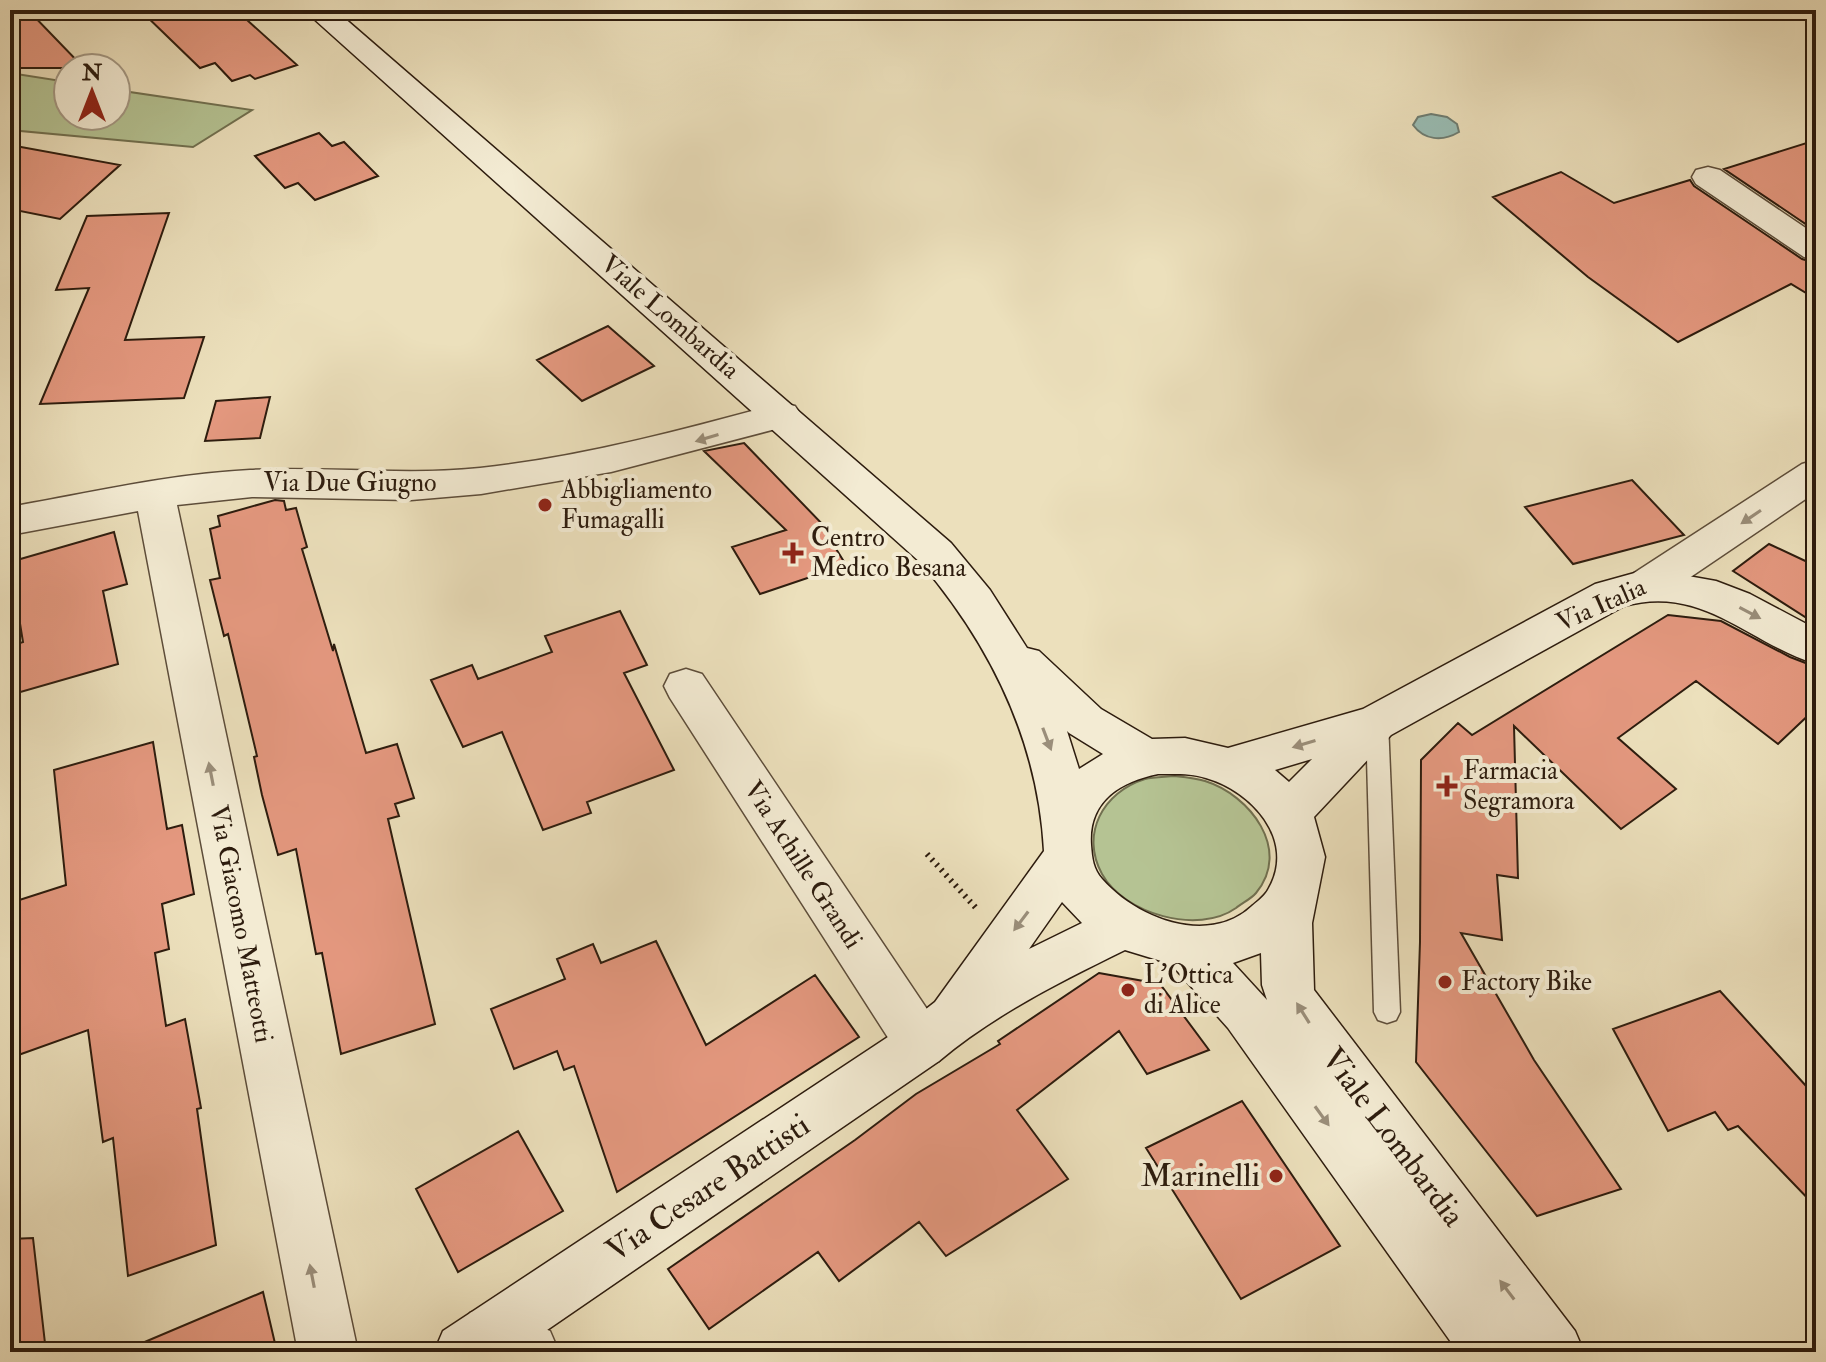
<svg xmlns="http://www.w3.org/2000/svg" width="1826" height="1362" font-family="'IM FELL Double Pica',serif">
<rect width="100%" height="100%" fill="#ece0bc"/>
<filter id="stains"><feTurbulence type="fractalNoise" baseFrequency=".0025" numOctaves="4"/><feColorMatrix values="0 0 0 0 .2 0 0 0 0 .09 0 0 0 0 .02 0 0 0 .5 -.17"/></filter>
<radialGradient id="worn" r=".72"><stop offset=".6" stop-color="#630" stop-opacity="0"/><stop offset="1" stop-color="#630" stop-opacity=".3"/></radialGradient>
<path fill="#b5c393" stroke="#717050" stroke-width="2" d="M10,73L68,82V116H116V90L252,110L193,147L10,130Z
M1175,776C1185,777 1196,778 1205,781C1250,795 1292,850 1256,893C1251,899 1242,903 1236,908C1198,935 1124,914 1102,874C1080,834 1103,792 1145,779C1154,777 1165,777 1175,776Z"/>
<path fill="#99bdb4" stroke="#6e7d72" stroke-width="2" d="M1431,114L1447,117L1457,124L1459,132C1442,142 1424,140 1413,125L1418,117Z"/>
<path fill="#e4987f" stroke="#2d1c0e" stroke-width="2" d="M10,10H28L84,68H10Z
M140,10H236L297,65L255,79L250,75L232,81L215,63L200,68Z
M319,133L332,146L344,142L378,176L315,200L298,183L285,188L255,156Z
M1816,140V231L1724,169Z
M10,145L120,165L60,219L10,209Z
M1561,172L1614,203L1690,180L1694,186L1802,259L1816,263V299L1791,284L1678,342L1588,277L1493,197Z
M169,213L125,340L204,337L184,398L40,404L89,288L56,290L87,216Z
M608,326L654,366L582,401L537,360Z
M270,397L260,438L205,441L216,401Z
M744,443L827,529L825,531L846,565L760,594L732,547L786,530L704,451Z
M1632,480L1684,535L1573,564L1525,507Z
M275,500L284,501L286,510L296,508L307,547L302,549L333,651L334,644L366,753L397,744L414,798L395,804L399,816L388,819L435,1024L341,1054L322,953L316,954L296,849L278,855L262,795L254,757L257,756L228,634L224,636L210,580L220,578L210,529L220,526L218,516Z
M114,532L127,584L103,591L118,664L17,693L10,646L23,642L10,562Z
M1769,544L1816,566V624L1733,571Z
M620,611L647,665L624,673L674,770L587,802L591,813L543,830L502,732L463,747L431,680L472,665L478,679L552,652L545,636Z
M1668,615L1721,621L1790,657L1816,667V708L1778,744L1696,681L1618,738L1676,789L1621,829L1514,726L1518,878L1497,875L1502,940L1461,933L1534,1060L1621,1189L1537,1216L1416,1062L1420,942L1421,760L1458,723L1472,735Z
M153,742L167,829L182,825L194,894L162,904L169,949L155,953L166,1026L185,1019L201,1108L197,1109L216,1245L128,1276L113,1138L103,1142L88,1030L10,1058V903L66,885L54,770Z
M656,941L706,1045L815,975L859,1037L617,1192L574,1066L564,1070L557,1051L514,1069L491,1009L565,979L557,959L593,944L601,963Z
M1099,973L1160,984L1209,1050L1147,1074L1119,1031L1017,1110L1068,1179L946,1256L919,1222L839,1281L818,1252L709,1329L668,1269L855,1140L916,1094L1000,1044L998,1041Z
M1720,991L1816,1097V1207L1738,1126L1728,1130L1715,1112L1668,1131L1613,1029Z
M1242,1101L1340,1246L1241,1299L1146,1148Z
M518,1131L563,1211L458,1272L416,1189Z
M33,1238L46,1352H10V1239Z
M263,1292L277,1352H121Z"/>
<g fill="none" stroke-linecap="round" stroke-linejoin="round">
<g stroke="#5d4d3a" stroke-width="3">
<path id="lane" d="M1377,713L1385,716L1388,722L1400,1012L1396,1020L1387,1023L1378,1020L1374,1012L1366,722L1369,716Z"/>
</g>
<g stroke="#5d4d3a" stroke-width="3">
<path id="street" d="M1708,167L1720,170L1816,235V260L1804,257L1696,184L1692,177L1696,170Z
M782,403L795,406L801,415L795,424L611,472L481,494L411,500L252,497L177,505L358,1352H298L138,511L10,535V507C89,493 169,474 250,470C327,466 403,476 480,468C583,457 682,430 782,403Z
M1816,460V492L1664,595L1649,599L1634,595L1628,584L1634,573L1802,464Z
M686,669L702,674L939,1027L947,1044L939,1061L921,1067L903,1061L670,698L664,686L670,674Z
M491,1305L550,1331L559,1352H469L462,1334L470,1313Z"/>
</g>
<g stroke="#2d1c0e" stroke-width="3">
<path id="secondary" d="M304,10H335L951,543L990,590L1027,648L1039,651L1101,709L1152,739L1185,738L1228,748L1363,709L1595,584L1649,569L1716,581L1750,594L1816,629V664C1748,643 1703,584 1624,606L1391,735L1314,817L1325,857L1312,923L1314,990L1575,1331L1584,1352H1458L1228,1028L1171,964L1125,950C1060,982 995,1014 939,1061L515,1352H434L443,1331L903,1027L935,1002L1044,851C1038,741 992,647 921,563ZM1067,731L1069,733L1103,754L1079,769ZM1312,759L1289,782L1275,770ZM1158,774C1174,774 1191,773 1206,778C1252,791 1296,840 1269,888C1266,895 1258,901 1252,906C1208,947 1136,918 1102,879C1093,869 1092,858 1091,845C1088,802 1119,782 1158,774ZM1062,902L1082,923L1029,949ZM1261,953L1262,985L1267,1000L1233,963Z"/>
</g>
<path stroke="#2d1c0e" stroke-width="6" stroke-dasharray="2 5" stroke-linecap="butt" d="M927,854L976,908"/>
<use href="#lane" fill="#f3ebd3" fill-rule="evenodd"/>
<use href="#street" fill="#f3ebd3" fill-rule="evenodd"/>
<use href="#secondary" fill="#f3ebd3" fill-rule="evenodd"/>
</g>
<defs><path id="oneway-solid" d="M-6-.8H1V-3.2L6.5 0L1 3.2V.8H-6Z" transform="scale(2)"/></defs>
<g fill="#9a8e7a">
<use href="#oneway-solid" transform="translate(707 438) rotate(163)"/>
<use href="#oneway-solid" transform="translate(1751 517) rotate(146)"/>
<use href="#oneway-solid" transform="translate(1750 613) rotate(28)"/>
<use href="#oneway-solid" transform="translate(1047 739) rotate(69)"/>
<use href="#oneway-solid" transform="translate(1304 744) rotate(163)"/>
<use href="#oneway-solid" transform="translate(211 774) rotate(-101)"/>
<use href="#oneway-solid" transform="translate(1021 921) rotate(127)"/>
<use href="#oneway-solid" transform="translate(1303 1013) rotate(-122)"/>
<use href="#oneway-solid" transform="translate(1322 1116) rotate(54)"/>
<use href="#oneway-solid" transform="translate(312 1276) rotate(-101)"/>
<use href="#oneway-solid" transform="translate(1507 1290) rotate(-127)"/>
</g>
<g fill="#8f2418" stroke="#f3ebd3" stroke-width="3">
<circle cx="545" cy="505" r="8"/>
<path d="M789 541h8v8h8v8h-8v8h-8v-8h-8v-8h8z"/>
<path d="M1443 774h8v8h8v8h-8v8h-8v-8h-8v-8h8z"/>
<circle cx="1445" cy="982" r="8"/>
<circle cx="1128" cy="990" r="8"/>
<circle cx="1276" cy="1176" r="8"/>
</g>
<g text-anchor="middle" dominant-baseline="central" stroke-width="8" stroke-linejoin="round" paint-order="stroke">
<g font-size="26" fill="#2d1c0e" stroke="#f3ebd3">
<text transform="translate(670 317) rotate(41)">Viale Lombardia</text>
<text x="350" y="483">Via Due Giugno</text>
<text transform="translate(1601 605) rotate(-24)">Via Italia</text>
<text transform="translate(803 865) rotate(57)">Via Achille Grandi</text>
<text transform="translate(241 924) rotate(79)">Via Giacomo Matteotti</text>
</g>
<g font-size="26" fill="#2d1c0e" stroke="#f3ebd3" text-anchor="start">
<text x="561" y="490">Abbigliamento<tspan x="561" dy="30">Fumagalli</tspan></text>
<text x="811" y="538">Centro<tspan x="811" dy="30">Medico Besana</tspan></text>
<text x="1463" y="771">Farmacia<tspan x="1463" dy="30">Segramora</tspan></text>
<text x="1144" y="975">L'Ottica<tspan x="1144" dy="30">di Alice</tspan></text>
<text x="1461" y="982">Factory Bike</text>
</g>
<g font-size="32" fill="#2d1c0e" stroke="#f3ebd3">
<text transform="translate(1393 1137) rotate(53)">Viale Lombardia</text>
<text transform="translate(708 1188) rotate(-34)">Via Cesare Battisti</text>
</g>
<g font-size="32" fill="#2d1c0e" stroke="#f3ebd3" text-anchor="end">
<text x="1260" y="1176">Marinelli</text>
</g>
</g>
<rect width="1826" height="1362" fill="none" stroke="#ece0bc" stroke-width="40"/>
<rect x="12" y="12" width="1802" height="1338" fill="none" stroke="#2d1c0e" stroke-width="4"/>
<rect x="20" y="20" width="1786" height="1322" fill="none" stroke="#2d1c0e" stroke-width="2"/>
<g transform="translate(92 92)"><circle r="38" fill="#f3ebd3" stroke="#a49884" stroke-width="2"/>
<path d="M0-6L14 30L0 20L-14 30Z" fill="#8f2418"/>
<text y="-12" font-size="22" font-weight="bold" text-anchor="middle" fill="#2d1c0e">N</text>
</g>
<rect width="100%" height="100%" filter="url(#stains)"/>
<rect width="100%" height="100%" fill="url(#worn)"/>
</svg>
